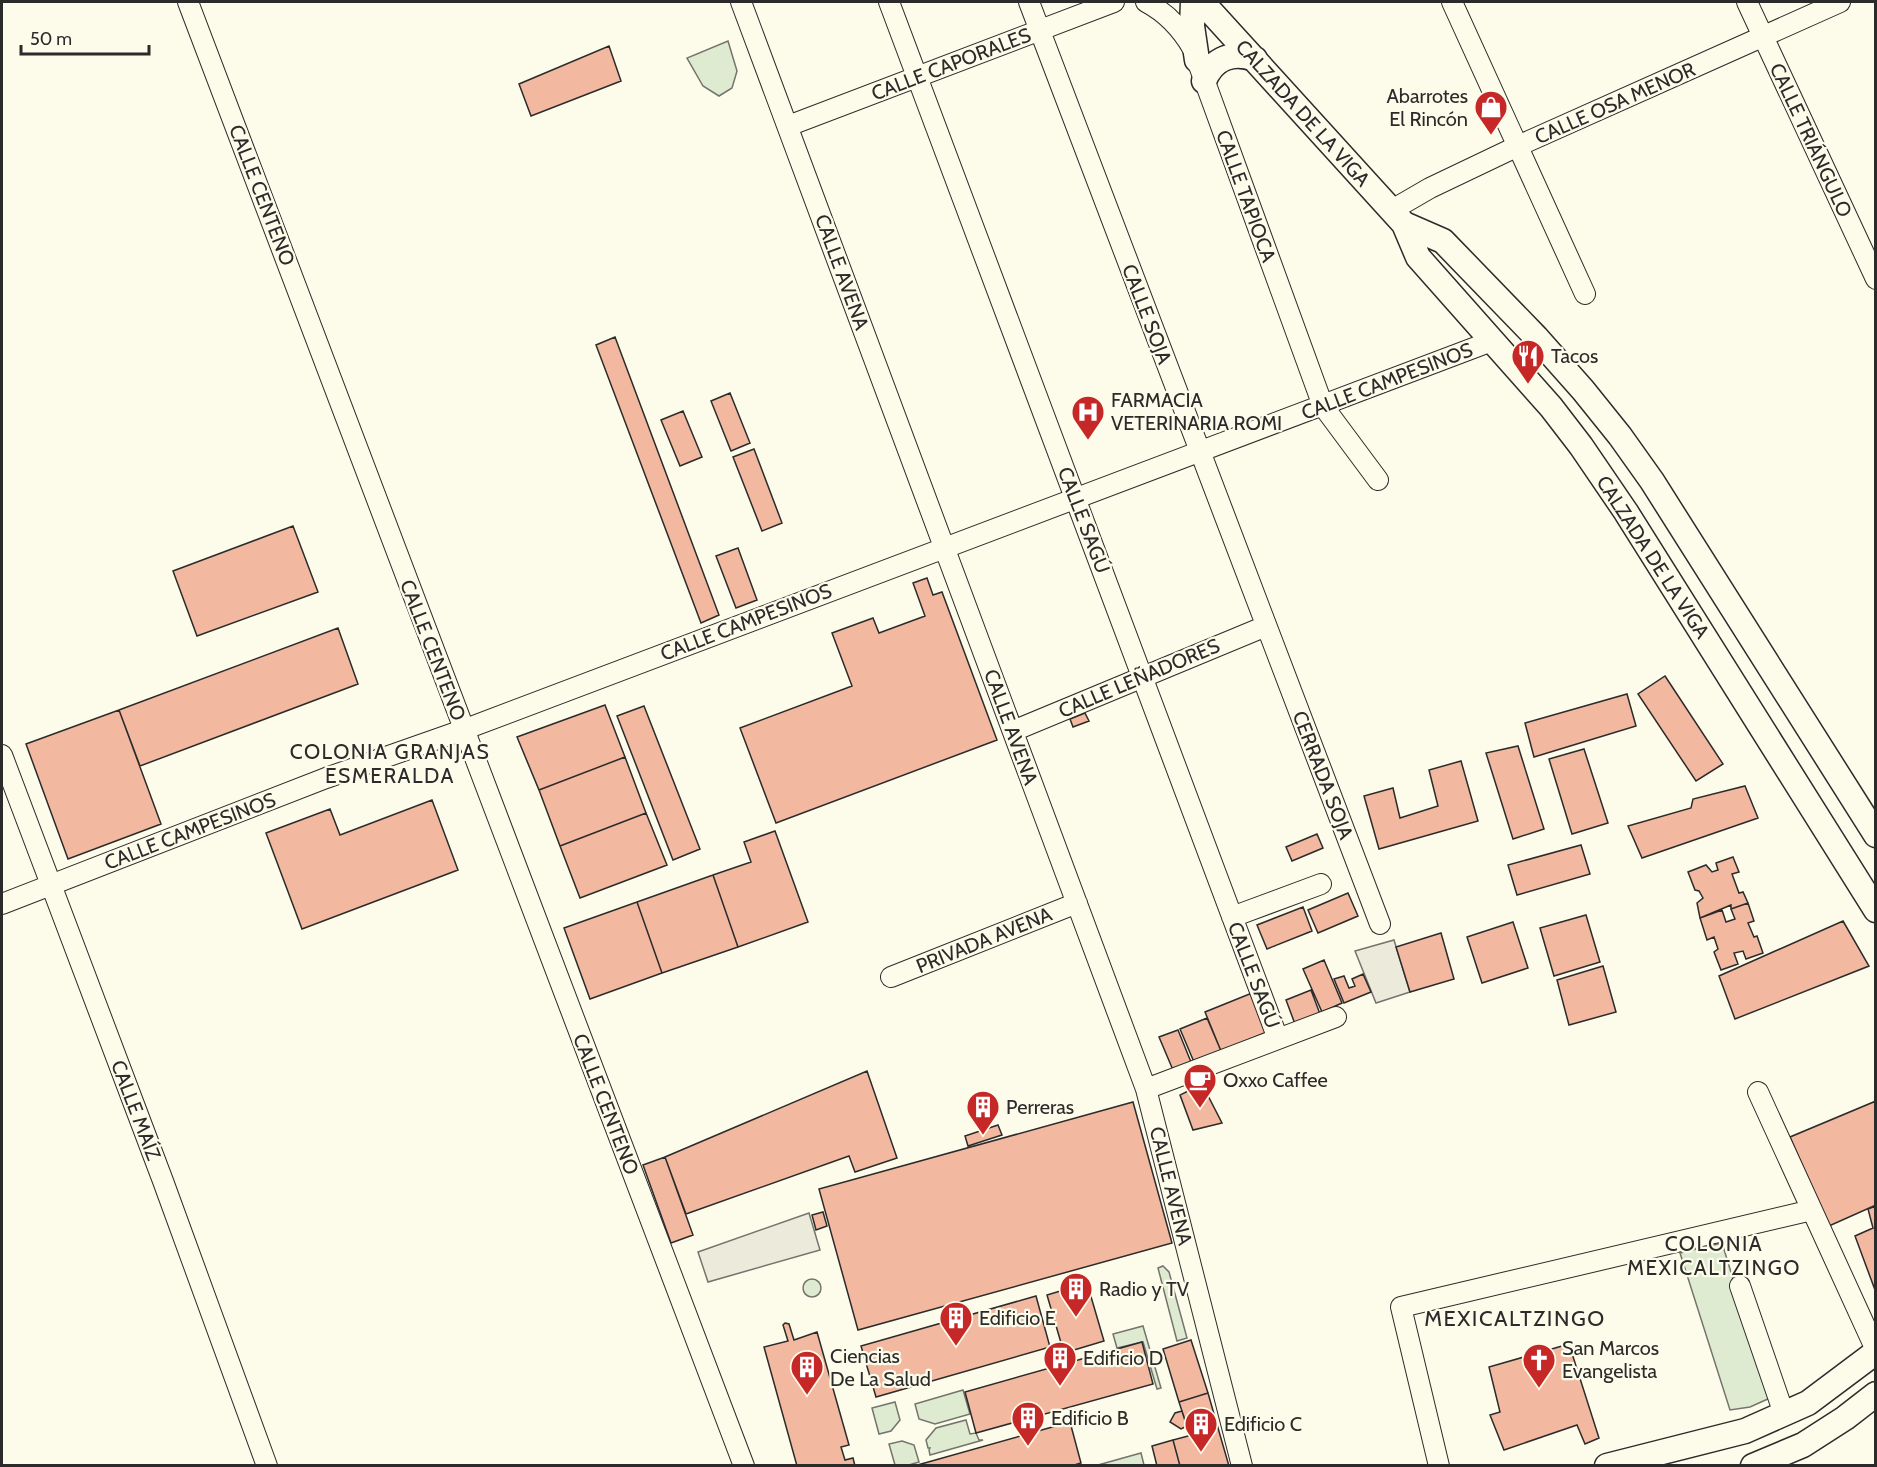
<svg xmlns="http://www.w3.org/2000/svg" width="1877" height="1467" font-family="Cabin,sans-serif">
<rect width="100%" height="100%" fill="#fdfbea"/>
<path fill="#deebd1" stroke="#74746e" stroke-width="1.5" d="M728,41L737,71L732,88L719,96L703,86L687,58Z
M1722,1243L1770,1398L1750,1407L1730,1410L1680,1253Z
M1163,1266L1169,1272L1187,1338L1177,1341L1158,1268Z
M803 1288a9 9 0 1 1 18 0a9 9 0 1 1-18 0Z
M1143,1326L1161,1388L1157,1389L1143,1342L1117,1348L1113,1334Z
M963,1390L970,1414L935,1424L919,1419L915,1404Z
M895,1402L900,1420L891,1431L879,1434L872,1408Z
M966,1420L970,1434L976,1433L979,1440H983L930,1455L929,1450L930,1448H928L926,1440L936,1428Z
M902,1441L914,1445L919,1462L909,1465H895L889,1444Z
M1141,1453L1144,1465H1098Z"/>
<path fill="#eceadb" stroke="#74746e" stroke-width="1.5" d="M1394,940L1410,992L1376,1003L1355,951Z
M809,1213L820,1250L708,1282L698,1252Z"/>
<path fill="#f2b8a0" stroke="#2b2b2b" stroke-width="1.5" d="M609,46L621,81L531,116L519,84Z
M615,337L719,615L701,623L596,345Z
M730,393L750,443L731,451L711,401Z
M683,411L702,457L680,466L661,420Z
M754,449L782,523L762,531L733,457Z
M293,526L318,592L197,636L173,571Z
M738,548L757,600L736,608L716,556Z
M927,578L933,595L942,592L997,740L776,823L740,728L852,686L832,633L873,618L879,633L925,616L913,583Z
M338,628L358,684L140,766L119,710Z
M1665,676L1723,764L1696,781L1638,694Z
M1627,694L1636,726L1534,757L1525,723Z
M605,705L625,757L539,790L517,737Z
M644,706L700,849L673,860L617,716Z
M119,710L161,824L68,859L26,744Z
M1085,713L1089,721L1073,727L1070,719Z
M1518,746L1544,829L1513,839L1486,753Z
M1584,749L1608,823L1572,834L1549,759Z
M625,757L646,813L560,846L539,790Z
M1461,761L1478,821L1379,849L1364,796L1393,788L1400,818L1438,806L1429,770Z
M1745,786L1758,818L1642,858L1628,826L1691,808L1693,799Z
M432,800L458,870L302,929L266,833L330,809L340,835Z
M646,813L667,865L580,898L560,846Z
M775,831L808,922L738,947L713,875L751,862L744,842Z
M1317,834L1323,848L1292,861L1286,847Z
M1581,845L1590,874L1517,895L1508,865Z
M1733,857L1739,872L1732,874L1739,893L1743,892L1748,903L1731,909V905L1700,918L1697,903L1703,898L1699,891L1695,890L1688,872L1706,865L1712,872L1718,870L1716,863Z
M713,875L738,947L662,973L637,902Z
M1348,893L1358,916L1318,933L1308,910Z
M637,902L662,973L590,999L564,928Z
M1748,903L1754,921L1748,923L1754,937L1757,936L1763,953L1746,959L1743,951L1734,953L1738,964L1721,970L1714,952L1718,949L1714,937L1707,940L1700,918L1722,910L1726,922L1735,919L1731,909Z
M1303,907L1312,931L1267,949L1257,925Z
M1586,915L1600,962L1554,976L1540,928Z
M1843,921L1869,966L1735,1019L1719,976Z
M1513,922L1528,968L1482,983L1467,937Z
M1441,933L1454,979L1410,992L1396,947Z
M1324,960L1342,1003L1322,1012L1303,969Z
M1603,966L1616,1012L1569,1025L1557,980Z
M1363,974L1371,992L1344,1003L1334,979L1344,976L1349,988L1355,986L1352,979Z
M1311,990L1320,1014L1295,1024L1286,1000Z
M1252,993L1267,1032L1221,1051L1205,1012Z
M1207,1018L1221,1051L1194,1062L1180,1029Z
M1178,1030L1191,1062L1173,1070L1159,1037Z
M867,1071L897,1158L855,1172L849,1156L686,1214L665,1157Z
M1202,1084L1222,1123L1193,1130L1180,1095Z
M1876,1101V1205L1829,1226L1790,1137Z
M1133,1102L1172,1243L858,1330L819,1189Z
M998,1125L1002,1135L968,1146L965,1136Z
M665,1157L693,1235L671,1243L643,1165Z
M1876,1206V1290H1875L1855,1236L1873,1228L1868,1209Z
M823,1212L827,1226L816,1230L812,1215Z
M1087,1283L1104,1341L1064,1353L1047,1295Z
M1036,1296L1050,1347L876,1397L861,1346Z
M785,1323L789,1324L794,1340L817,1332L849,1445L841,1447L845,1460L853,1458L855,1466H797L764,1347L788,1341L783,1325Z
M1191,1340L1208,1393L1179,1402L1163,1349Z
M1142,1342L1153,1384L976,1433L965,1392Z
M1569,1344L1599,1438L1585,1444L1577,1425L1504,1450L1490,1415L1500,1412L1489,1367Z
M1208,1393L1218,1428L1190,1436L1179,1402Z
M1182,1411L1187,1426L1181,1429L1170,1422L1175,1413Z
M1070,1422L1081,1463L1071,1466H914Z
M1218,1428L1229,1466H1180L1173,1440Z
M1173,1440L1180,1466H1157L1152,1446Z"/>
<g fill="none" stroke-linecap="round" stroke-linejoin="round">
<g stroke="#2b2b2b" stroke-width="22">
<path id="minor" d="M188,2L744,1466
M741,2L1146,1089L1242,1466
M889,2L1278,1039
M1029,2L1380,924
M1146,2C1167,13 1181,28 1193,49L1323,406L1378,480
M1452,2L1585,294
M1747,2L1876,279
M788,126L1114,2
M1392,210L1430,188L1518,146L1840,2
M1013,731L1266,626
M2,755L163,1181L267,1466
M2,904L326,778L463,730L1492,341
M1232,917L1321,884
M891,977L1077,903
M1146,1089L1336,1017
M1758,1092L1876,1350
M1740,1286L1784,1414
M1439,1466L1401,1307L1812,1210"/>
</g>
<g stroke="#2b2b2b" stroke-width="27">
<path id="major" d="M1193,2L1192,26L1197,60
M1202,2L1404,224L1418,257L1551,407L1581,446L1626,512L1876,910
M1204,81C1213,58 1233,51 1255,59
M1404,224L1443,241L1536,337L1583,390L1620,436L1652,481L1876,835
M1607,1466L1745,1431L1808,1403L1876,1352
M1753,1466L1803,1445L1845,1418L1876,1394"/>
</g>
<use href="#minor" stroke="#fdfbea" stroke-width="20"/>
<use href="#major" stroke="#fdfbea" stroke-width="24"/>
</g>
<defs>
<g id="shop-pin" transform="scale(1.725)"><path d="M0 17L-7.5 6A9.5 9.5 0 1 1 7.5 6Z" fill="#c62828" stroke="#fdfbea"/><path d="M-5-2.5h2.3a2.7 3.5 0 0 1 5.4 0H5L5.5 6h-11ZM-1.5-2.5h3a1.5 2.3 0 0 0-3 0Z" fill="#fff"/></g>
<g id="restaurant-pin" transform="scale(1.725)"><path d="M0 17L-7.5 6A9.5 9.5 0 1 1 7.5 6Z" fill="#c62828" stroke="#fdfbea"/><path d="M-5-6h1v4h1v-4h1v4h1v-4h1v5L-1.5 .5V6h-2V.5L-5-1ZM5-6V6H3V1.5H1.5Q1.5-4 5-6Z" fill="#fff"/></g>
<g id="hospital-pin" transform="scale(1.725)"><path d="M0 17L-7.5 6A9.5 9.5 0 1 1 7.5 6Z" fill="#c62828" stroke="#fdfbea"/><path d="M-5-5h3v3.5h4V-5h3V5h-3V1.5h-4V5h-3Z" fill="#fff"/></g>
<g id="cafe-pin" transform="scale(1.725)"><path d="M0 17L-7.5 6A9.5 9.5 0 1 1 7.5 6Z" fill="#c62828" stroke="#fdfbea"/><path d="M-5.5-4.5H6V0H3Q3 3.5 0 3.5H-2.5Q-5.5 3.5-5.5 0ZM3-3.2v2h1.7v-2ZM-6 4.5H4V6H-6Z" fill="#fff"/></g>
<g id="building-pin" transform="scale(1.725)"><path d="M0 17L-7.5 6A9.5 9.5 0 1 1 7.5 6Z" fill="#c62828" stroke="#fdfbea"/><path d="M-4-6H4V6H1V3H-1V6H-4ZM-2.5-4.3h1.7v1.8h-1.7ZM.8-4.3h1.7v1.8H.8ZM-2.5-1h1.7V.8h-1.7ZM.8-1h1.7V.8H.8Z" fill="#fff"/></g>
<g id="church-pin" transform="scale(1.725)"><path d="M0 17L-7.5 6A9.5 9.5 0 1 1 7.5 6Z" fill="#c62828" stroke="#fdfbea"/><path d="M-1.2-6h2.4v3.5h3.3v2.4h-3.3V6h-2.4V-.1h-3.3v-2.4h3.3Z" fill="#fff"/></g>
</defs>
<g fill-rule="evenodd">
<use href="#shop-pin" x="1491" y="107"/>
<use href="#restaurant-pin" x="1528" y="356"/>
<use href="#hospital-pin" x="1088" y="412"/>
<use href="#cafe-pin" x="1200" y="1080"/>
<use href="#building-pin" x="983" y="1107"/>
<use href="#building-pin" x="1076" y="1289"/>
<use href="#building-pin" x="956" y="1318"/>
<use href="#building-pin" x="1060" y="1358"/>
<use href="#church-pin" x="1539" y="1360"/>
<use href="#building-pin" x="807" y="1367"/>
<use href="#building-pin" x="1028" y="1418"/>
<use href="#building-pin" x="1201" y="1424"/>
</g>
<g text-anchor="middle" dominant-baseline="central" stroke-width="4.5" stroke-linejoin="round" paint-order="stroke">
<g font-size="20" fill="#2b2b2b" stroke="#fdfbea">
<text transform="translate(951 64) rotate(-21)">CALLE CAPORALES</text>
<text transform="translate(1615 103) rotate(-24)">CALLE OSA MENOR</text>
<text transform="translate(1303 113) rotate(48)">CALZADA DE LA VIGA</text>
<text transform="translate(1811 140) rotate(65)">CALLE TRIÁNGULO</text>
<text transform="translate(262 195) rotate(69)">CALLE CENTENO</text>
<text transform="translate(1246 196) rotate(70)">CALLE TAPIOCA</text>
<text transform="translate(842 272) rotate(70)">CALLE AVENA</text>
<text transform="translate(1147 314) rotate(69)">CALLE SOJA</text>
<text transform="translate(1387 381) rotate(-21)">CALLE CAMPESINOS</text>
<text transform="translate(1084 520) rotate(69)">CALLE SAGÚ</text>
<text transform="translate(1653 557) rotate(57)">CALZADA DE LA VIGA</text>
<text transform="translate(746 622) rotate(-21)">CALLE CAMPESINOS</text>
<text transform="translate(433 650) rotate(69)">CALLE CENTENO</text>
<text transform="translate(1139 678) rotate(-23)">CALLE LEÑADORES</text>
<text transform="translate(1011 727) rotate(70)">CALLE AVENA</text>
<text transform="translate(1323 775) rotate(69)">CERRADA SOJA</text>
<text transform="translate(190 831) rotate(-21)">CALLE CAMPESINOS</text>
<text transform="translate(984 940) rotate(-22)">PRIVADA AVENA</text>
<text transform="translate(1254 975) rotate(69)">CALLE SAGÚ</text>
<text transform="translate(606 1104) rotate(69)">CALLE CENTENO</text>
<text transform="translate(136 1110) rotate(69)">CALLE MAÍZ</text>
<text transform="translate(1171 1186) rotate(76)">CALLE AVENA</text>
</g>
<g font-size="20" fill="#2b2b2b" stroke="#fdfbea" text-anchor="start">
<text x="1468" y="96" text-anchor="end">Abarrotes<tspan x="1468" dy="23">El Rincón</tspan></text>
<text x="1551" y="356">Tacos</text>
<text x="1111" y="400">FARMACIA<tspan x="1111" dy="23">VETERINARIA ROMI</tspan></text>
<text x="1223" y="1080">Oxxo Caffee</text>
<text x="1006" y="1107">Perreras</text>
<text x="1099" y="1289">Radio y TV</text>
<text x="979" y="1318">Edificio E</text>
<text x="1562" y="1348">San Marcos<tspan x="1562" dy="23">Evangelista</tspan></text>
<text x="830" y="1356">Ciencias<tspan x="830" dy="23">De La Salud</tspan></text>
<text x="1083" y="1358">Edificio D</text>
<text x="1051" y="1418">Edificio B</text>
<text x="1224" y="1424">Edificio C</text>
</g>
<g font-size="21" letter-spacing="1.5" fill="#2b2b2b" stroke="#fdfbea">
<text x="390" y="751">COLONIA GRANJAS<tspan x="390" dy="24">ESMERALDA</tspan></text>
<text x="1714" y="1243">COLONIA<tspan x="1714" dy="24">MEXICALTZINGO</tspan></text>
</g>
<g font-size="22" letter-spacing="1.5" fill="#2b2b2b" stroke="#fdfbea">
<text x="1515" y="1318">MEXICALTZINGO</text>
</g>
</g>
<rect width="1877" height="1467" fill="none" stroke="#2b2b2b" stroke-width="6"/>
<path d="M21 45v9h128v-9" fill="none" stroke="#2b2b2b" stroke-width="3"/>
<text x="30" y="45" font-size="18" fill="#2b2b2b" stroke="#fdfbea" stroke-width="4.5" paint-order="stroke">50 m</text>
</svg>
